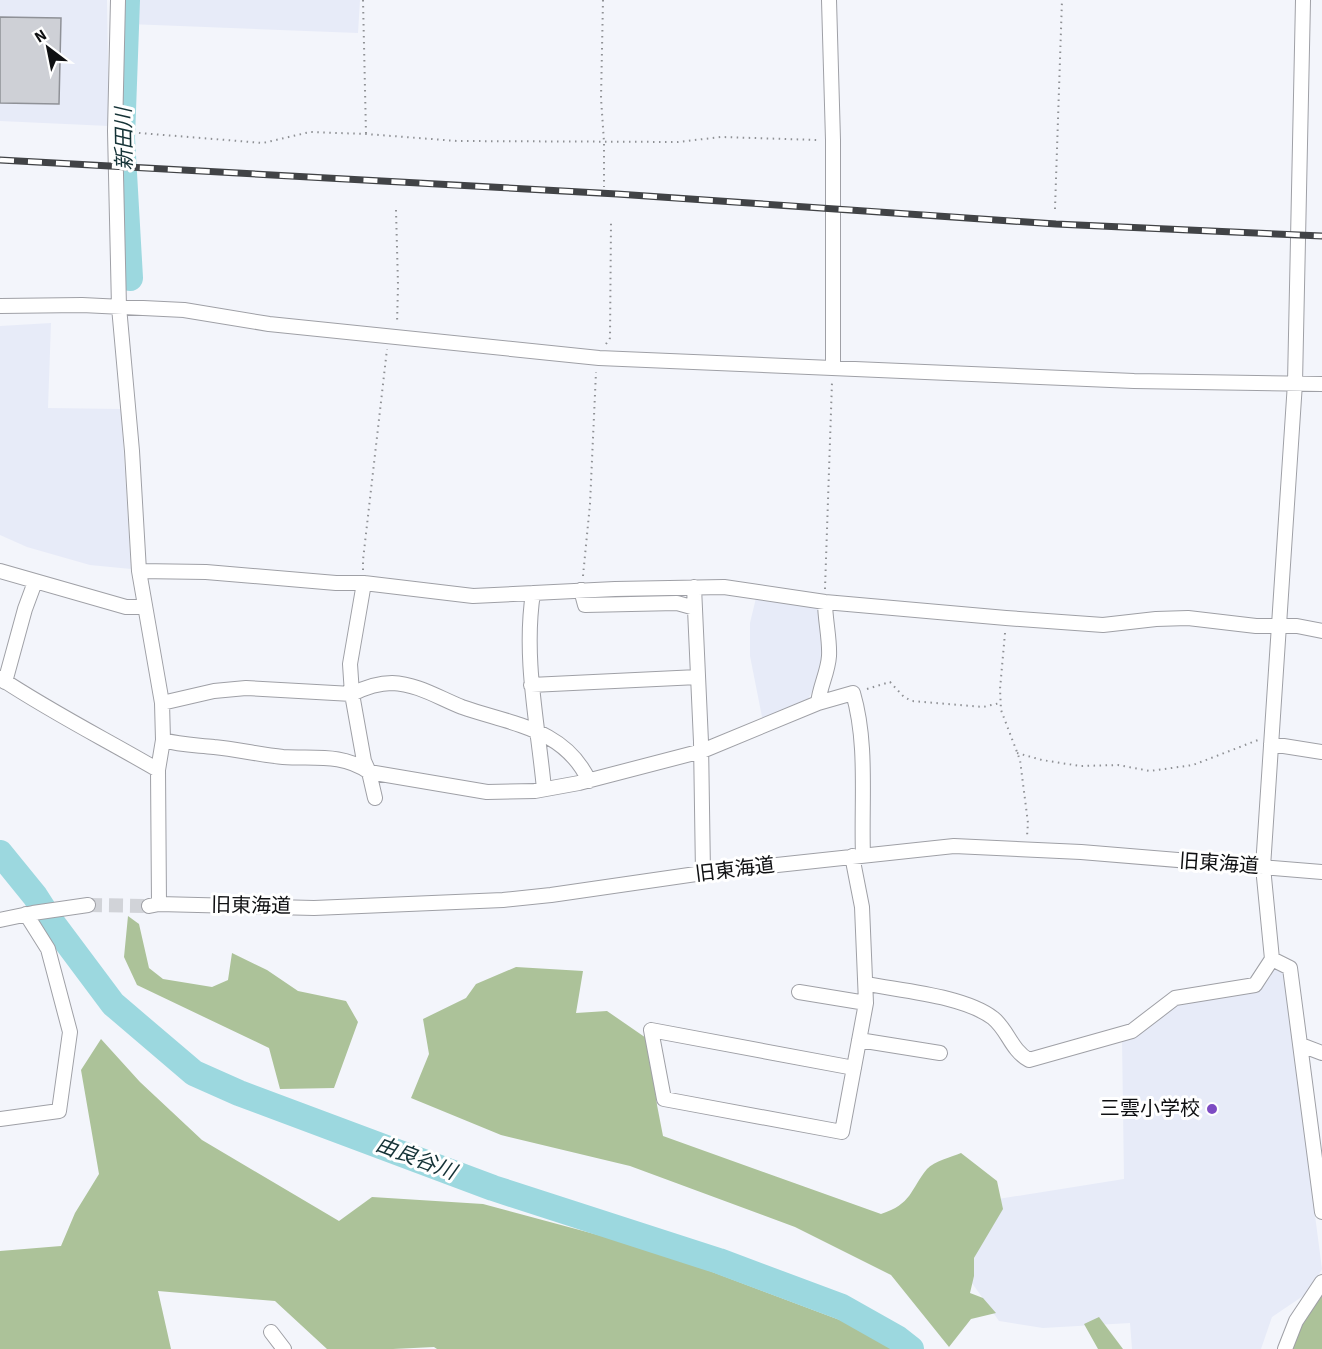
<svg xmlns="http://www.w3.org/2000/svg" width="1322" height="1349" font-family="'Source Sans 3','Noto Sans JP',sans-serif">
<rect width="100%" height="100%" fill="#f3f5fb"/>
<path fill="#e7ebf8" d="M0,0H107L109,126L0,121Z
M130,0H360L358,33L129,24Z
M51,323L48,408L121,409L131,569L90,565L27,547L0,535V326Z
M756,598L821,607L826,658L822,673L806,703L763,722L750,656V623Z
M1277,964L1283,970L1322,1269L1309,1292L1272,1317L1261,1349H1132L1130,1323L1043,1328L999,1321L967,1276L998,1199L1124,1179L1122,1039L1176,1003L1256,988Z"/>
<path fill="#acc299" d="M128,916L139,924L149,968L163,979L212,987L228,980L232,953L267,970L298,991L346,1001L358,1022L334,1088L280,1089L269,1048L137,985L124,957Z
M516,967L583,971L576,1013L607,1011L649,1040L657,1105L663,1136L881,1214C912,1204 910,1190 927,1169C934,1161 952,1157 961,1153L997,1181L1003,1209L974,1258V1276L970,1293L983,1298L996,1313L971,1319L949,1347L891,1275L795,1227L630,1166L501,1135L411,1098L429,1054L423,1019L466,998L476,984Z
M101,1039L140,1082L202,1140L339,1221L372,1197L483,1204L654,1250L885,1337L899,1349H437L434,1347L393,1349H327L275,1301L158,1291L171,1349H0V1251L61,1246L75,1213L99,1174L81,1070Z
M1322,1286V1349H1290Z
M1099,1317L1123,1349H1098L1084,1324Z"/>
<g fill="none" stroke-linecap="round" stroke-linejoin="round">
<path stroke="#9cd8df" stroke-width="26" d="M127,0L122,138L130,278
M0,853L35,896L51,921L113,1004L194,1073L239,1093L493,1188L719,1261L842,1307L897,1338L911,1349"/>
</g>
<path fill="#ced0d6" stroke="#8f9197" stroke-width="1.5" d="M0,17L61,18L59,104L0,103Z"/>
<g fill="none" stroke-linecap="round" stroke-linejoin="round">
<path stroke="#d1d3d8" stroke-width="14" stroke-dasharray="14 7" stroke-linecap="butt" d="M88,905L149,906"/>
<g stroke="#9fa0a6" stroke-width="16">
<path id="minor" d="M118,0L115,131L119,307L132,451L139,571L162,703L163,740L158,770L159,904
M829,0L833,140V367
M0,306L82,305L184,310L269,324L599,358L1134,381L1322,384
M0,571L126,607H145
M139,571L206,572L336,583H364L473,596L615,589L724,587L825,602L1006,618L1103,625L1156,619L1188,618L1256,626H1297L1322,631
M694,587L701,742L703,873
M581,590L585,605L677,603L695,608
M533,593C523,659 538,724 544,789
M825,602C825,620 830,639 829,656C828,672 820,686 818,703L853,693C868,744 861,802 863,855
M0,678C51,712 105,739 158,770
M5,682L25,609L35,582
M531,685L698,677
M162,703L214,691L246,688L352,694L350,664L364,583
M163,740C180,745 196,745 214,747C237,749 260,755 283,757C314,759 342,753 369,772L487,792L535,791L579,783L702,751L818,703
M1271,744L1322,752
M375,798L369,772L364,761L352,694C364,688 378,683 392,683C418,684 439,698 462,707C510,724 565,728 589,781
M852,856L862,907L866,1003L842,1132L664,1099L651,1030L854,1068
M149,906L159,904L314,908L503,900L551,895L703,873L954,846L1081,852L1322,872
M0,920L33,913L88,905
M1272,959L1290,968L1322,1212
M867,984C903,991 964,996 993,1018C1008,1030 1011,1050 1029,1060L1132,1031L1175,998L1255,985L1272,959L1263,867L1295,383L1303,0
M799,992L866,1003
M859,1040L940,1053
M1301,1045L1322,1053
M0,1119L59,1111L70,1032L48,949L26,914
M271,1332L284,1349
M1285,1349L1296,1321L1322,1282"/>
</g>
<path stroke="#8f9195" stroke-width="2" stroke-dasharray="1.5 4.5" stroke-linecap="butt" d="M363,0L366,134
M603,0L601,98L604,142V187
M127,132L263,143L310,132L366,134L457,141L678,142L721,137L818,140
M1055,209L1062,0
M396,210L398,285L397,324
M606,344L610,338L611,222
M363,570V560L387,349
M583,576L590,504L596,372
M825,589L832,382
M1005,633L1000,689L1001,710L1020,760L1028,823L1027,836
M867,689L890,682L904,697L912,701L983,707L1000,703
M1017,753L1042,760L1080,766L1118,765L1150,771L1193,765L1258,740"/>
<use href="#minor" stroke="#fff" stroke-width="14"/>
<g stroke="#414346" stroke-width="7">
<path id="rail" d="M0,160L617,194L1056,224L1322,236"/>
</g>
<use href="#rail" stroke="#fff" stroke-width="4.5" stroke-dasharray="14" stroke-linecap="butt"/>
</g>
<circle fill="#7d4bc3" stroke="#fff" stroke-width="2" cx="1212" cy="1109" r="6"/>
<g text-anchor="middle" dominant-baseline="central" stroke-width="6" stroke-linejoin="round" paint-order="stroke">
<g font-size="20" fill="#0f1012" stroke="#fff">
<text transform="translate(1219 864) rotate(4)">旧東海道</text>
<text transform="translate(735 870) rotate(-7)">旧東海道</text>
<text transform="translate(251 906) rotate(1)">旧東海道</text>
</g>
<g font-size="20" fill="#0f1012" stroke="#fff" text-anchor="end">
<text x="1200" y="1109">三雲小学校</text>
</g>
<g font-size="21" font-style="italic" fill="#143236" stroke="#fff">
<text transform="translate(124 139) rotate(-91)">新田川</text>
<text transform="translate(416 1158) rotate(21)">由良谷川</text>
</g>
</g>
<g transform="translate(48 48) rotate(328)" stroke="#ffffff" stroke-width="4.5" paint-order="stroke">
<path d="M0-4.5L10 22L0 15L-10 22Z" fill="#0f1012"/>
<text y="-9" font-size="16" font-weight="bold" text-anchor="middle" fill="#0f1012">N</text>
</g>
</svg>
